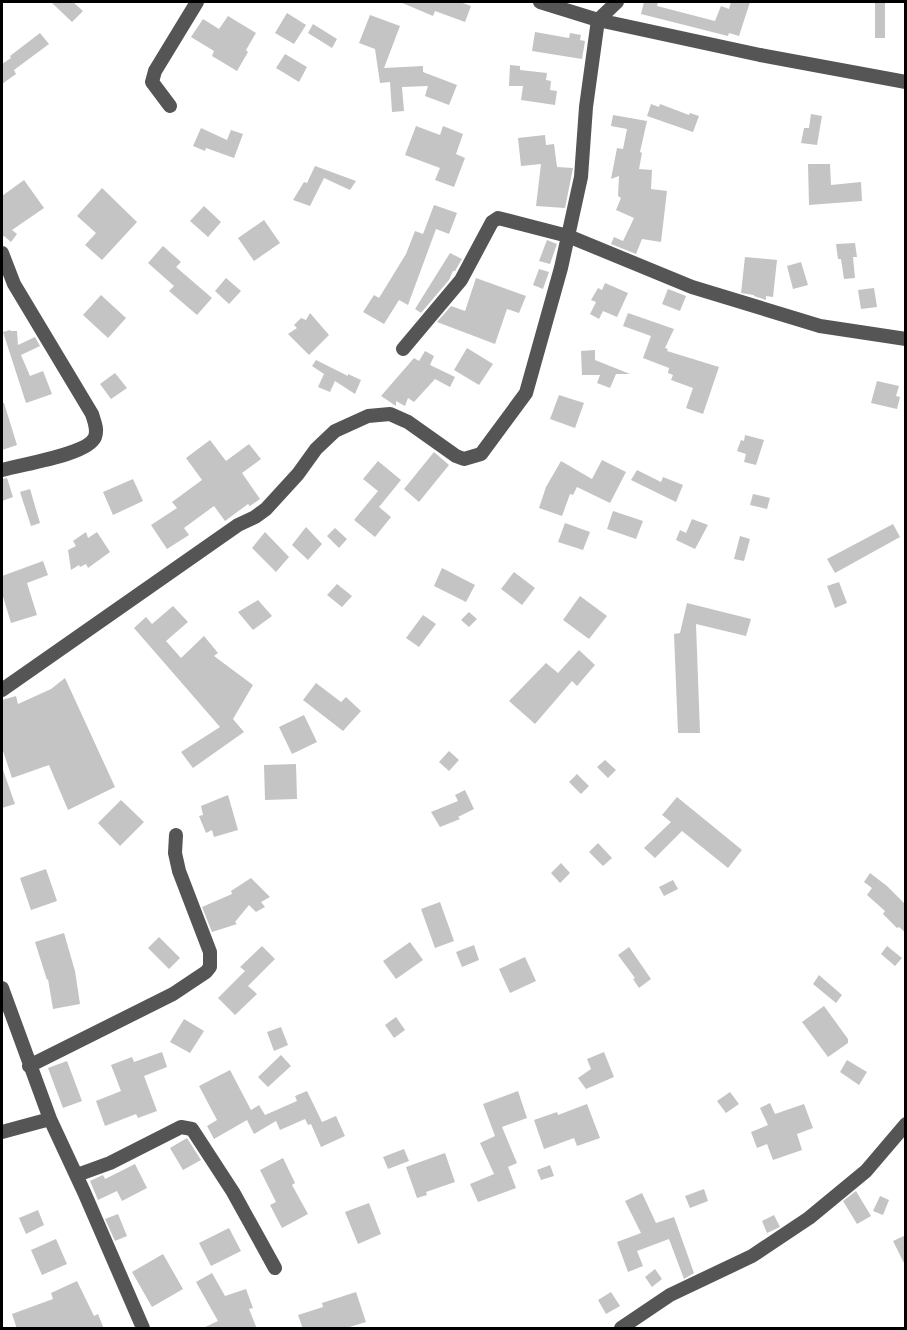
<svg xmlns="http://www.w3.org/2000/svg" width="907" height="1330" font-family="Quicksand,sans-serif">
<rect width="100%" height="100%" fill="#fff"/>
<path fill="#c4c4c4" d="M51,2H73L83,11L72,22Z
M400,2H460L471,6L465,22L435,11L433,16Z
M644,2H658L657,6L715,21L721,6L729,9L731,2H750L739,36L729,33L728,36L641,14Z
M875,2H885V38H875Z
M287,13L306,25L294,44L275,33Z
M370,15L400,26L384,68L423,66V72L457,85L449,105L425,96L428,86L402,87L404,111L392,112L390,82L380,83L375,49L359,43Z
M228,16L256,33L246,50L248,52L237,71L212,56L214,51L191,37L203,19L219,29Z
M313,24L337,39L332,48L308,33Z
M535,32L569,38L570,33L581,35L580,40L585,41L582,59L532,51Z
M40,33L49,44L14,70L16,74L2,84V64L11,58L10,56Z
M285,54L307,67L299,82L276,68Z
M510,65L520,66V70L547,73L546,80L551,81L550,90L557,91L555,105L521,100L523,86H509Z
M651,104L659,107L660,104L689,115L690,113L699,116L693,132L647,116Z
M811,114L822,116L817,145L801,143L804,128H809Z
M613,115L647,121L640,152L642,153L639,169L652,170L651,189L667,191L661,242L642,239L636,254L611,244L614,237L623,241L634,218L616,210L621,198L618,196L619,176L611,179L617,148L623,149L627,129L611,126Z
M416,126L440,135L443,126L463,134L456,154L465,158L454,187L435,180L440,168L405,155Z
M201,128L227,140L231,130L243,134L234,158L206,148L205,151L193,146Z
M545,135L546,145L554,144L557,167L573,168L565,208L536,206L541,164L521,166L518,138Z
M808,164H830L831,185L861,182L862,201L809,205Z
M315,166L326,170L356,181L350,190L324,178L310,206L293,200L304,182L307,183Z
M24,180L44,208L12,230L17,234L11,242L4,236L2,237V196Z
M102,188L137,222L102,260L85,245L96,233L77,216Z
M434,205L457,213L449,234L436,229L408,305L399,300L384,324L363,312L374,295L379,298L406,254L415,231L423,234Z
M204,206L221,222L208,237L190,221Z
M264,220L280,243L254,261L238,238Z
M547,240L557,244L550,264L539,261Z
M855,243L857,257H853L855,278L844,279L841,259H838L836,244Z
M163,246L181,262L176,267L212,298L197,315L169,291L174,286L148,263Z
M450,253L462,259L455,271H453L449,280L421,313L415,309Z
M745,257L777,260L773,297L766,296V300L754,296V295L741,293Z
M801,262L808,285L793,289L787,266Z
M539,269L549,272L543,289L533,285Z
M226,278L241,291L229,304L215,291Z
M476,278L526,296L519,313L507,309L495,344L437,322L451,306L465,311Z
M605,283L628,293L617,317L603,311L599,319L590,314L596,302L591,300L598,288L602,290Z
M874,288L877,307L861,309L858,290Z
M668,289L686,296L680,311L662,304Z
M101,295L126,318L108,338L83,315Z
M310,313L329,335L309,355L288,334L297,328L294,325L301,318L306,320Z
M628,313L674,329L665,348L668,349L667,351L719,367L703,414L686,408L693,388L671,380L673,375L668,373L669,368L643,358L651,336L623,326Z
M10,330L11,331H17L18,345L35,337L40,346L21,355L30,376L43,371L52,394L26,403L3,332Z
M467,348L493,364L479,385L454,370Z
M595,350V360L630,374H616L610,388L597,383L600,375H582L581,351Z
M425,351L434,356L430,365L455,377L450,387L435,379L414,402L408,398L405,406L396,401V406L381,396L414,358L419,361Z
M316,360L348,376V374L361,380L355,394L335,381L330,392L318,387L324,374L312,366Z
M115,373L127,388L111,399L100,384Z
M877,381L899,386L896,396L900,397L897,409L871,403Z
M559,395L584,403L575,428L550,419Z
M2,403H4L17,445L2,450Z
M745,435L764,440L756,465L744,462L746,454L737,451L741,440L744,441Z
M210,440L226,461L249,444L261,459L242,473L260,499L250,506L248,504L225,521L214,506L184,528L189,535L167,549L151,525L177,508L172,502L202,480L186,458Z
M434,452L449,465L419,502L404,489Z
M602,460L626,472L610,503L577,487L573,495L570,494L562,516L539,508L546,487L561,461L592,479Z
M378,461L401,480L379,507L391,517L375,537L354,520L378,491L363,479Z
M637,470L661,482L663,477L683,485L676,502L631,480Z
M7,478L13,497L2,501V479Z
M133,479L143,501L113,515L103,492Z
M30,489L40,523L31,526L20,492Z
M753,494L770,498L767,509L750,505Z
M613,511L643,521L636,539L607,529Z
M692,519L708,525L695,549L676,540L680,530L686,533Z
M565,523L590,532L583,550L558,542Z
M893,524L900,537L835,573L827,559Z
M306,527L322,544L308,560L292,545Z
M335,528L347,539L339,548L327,536Z
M86,532L88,538L97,532L110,552L88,568L86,564L80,567L79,565L71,570L68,550L76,546L73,541Z
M265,532L289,557L276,572L252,548Z
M740,536L750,539L744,561L734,559Z
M43,561L48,575L27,583L37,615L11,623L2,593V576Z
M442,568L475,585L466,602L434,586Z
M514,572L535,588L522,605L501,589Z
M839,582L847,603L835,608L827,586Z
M337,584L352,596L342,607L327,595Z
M580,596L607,616L589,639L563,620Z
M258,600L272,616L253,630L238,612Z
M687,603L751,619L746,636L696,624L700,733H678L674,634L680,633Z
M173,606L188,622L166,641L181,658L204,636L218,653L214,656L253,685L233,719L244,732L193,768L181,752L220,727L134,628L146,617L152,624Z
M469,612L477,619L469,627L461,620Z
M423,615L436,624L419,647L406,638Z
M579,650L595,665L577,686L572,681L535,724L509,701L546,663L558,673Z
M65,678L115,787L68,810L49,765L12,778L2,748V700L16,696L18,704L51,689Z
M316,683L341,702L346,697L361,711L343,731L303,700Z
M304,715L317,742L292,754L279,727Z
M449,751L459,760L449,771L439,762Z
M605,760L616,770L608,778L597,767Z
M296,764L297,799L265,800L264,765Z
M2,770H3L15,804L2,808Z
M577,774L589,786L581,794L569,782Z
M465,790L474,809L458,817L460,819L440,827L431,812L458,801L455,795Z
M228,795L238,830L214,837L212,830L206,833L199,816L203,815L201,806Z
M677,797L742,850L728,868L682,831L655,858L644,848L671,822L662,815Z
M121,800L144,822L120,846L98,823Z
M598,843L612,858L603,866L589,852Z
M561,863L570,873L560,883L551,873Z
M46,869L57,901L31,910L20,878Z
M870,873L887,886L906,905V933L899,927L897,928L883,914L885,911L867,895L872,888L864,882Z
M251,878L270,897L261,902L265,907L256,912L249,905L235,922L237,924L212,932L202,907L232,894L231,891Z
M673,880L678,889L664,896L659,887Z
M440,902L454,941L435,948L421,909Z
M64,933L75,971L80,1004L53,1009L48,979L47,980L35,942Z
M159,937L180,958L169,969L148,948Z
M410,942L423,960L396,979L383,961Z
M474,945L479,960L462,967L456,952Z
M262,946L275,959L248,986L257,994L235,1015L218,998L245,971L240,967Z
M887,946L902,958L895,966L881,954Z
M629,947L651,979L639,988L633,979L635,978L618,955Z
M525,957L536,981L510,993L499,969Z
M819,975L842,995L836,1003L813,984Z
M824,1006L848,1039V1043L828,1057L802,1022Z
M396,1017L405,1030L394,1038L385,1025Z
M184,1019L204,1031L190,1053L170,1042Z
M281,1027L288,1045L274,1051L267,1032Z
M162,1052L167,1067L144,1076L157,1111L138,1118L136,1114L105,1126L96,1101L121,1091L111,1065L132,1057L134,1062Z
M604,1052L614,1077L586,1089L578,1078L591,1069L587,1059Z
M281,1055L291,1066L268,1087L258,1077Z
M847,1060L867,1072L859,1085L840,1072Z
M67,1061L82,1101L63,1108L48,1068Z
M230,1070L251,1110L259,1105L265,1115L297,1101L295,1096L307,1091L322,1122L336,1116L345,1136L321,1147L311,1124L308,1125L305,1119L280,1130L276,1121L254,1134L247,1120L214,1139L207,1126L217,1120L199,1086Z
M518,1091L527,1118L502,1127L517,1163L508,1167L516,1188L478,1202L470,1184L494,1174L480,1143L495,1136L483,1104Z
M730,1092L739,1104L726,1113L717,1101Z
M770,1103L775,1114L804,1104L813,1128L797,1134L802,1150L773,1160L767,1144L757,1148L751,1132L768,1125L760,1108Z
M587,1104L600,1138L577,1146L574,1138L544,1149L534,1120L557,1112L558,1115Z
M187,1138L201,1160L183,1170L170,1148Z
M404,1149L409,1161L388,1169L383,1157Z
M445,1153L455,1182L426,1192L427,1195L417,1198L406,1167Z
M283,1158L295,1183L292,1185L308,1214L282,1228L270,1205L276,1202L260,1170Z
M135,1164L147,1188L122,1201L117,1191L98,1200L90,1181L103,1175L105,1179Z
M550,1165L554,1176L541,1180L537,1170Z
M704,1189L708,1201L690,1208L685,1196Z
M856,1191L871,1216L857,1224L843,1201Z
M642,1193L656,1223L674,1217L694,1273L684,1279L669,1239L637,1251L643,1266L628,1272L617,1242L641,1233L625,1201Z
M880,1196L889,1200L883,1215L873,1211Z
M369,1203L381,1234L358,1244L345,1212Z
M38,1210L44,1225L26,1234L19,1218Z
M118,1214L127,1236L115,1241L105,1219Z
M774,1215L780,1227L767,1233L762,1221Z
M229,1228L241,1251L211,1266L199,1243Z
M906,1235V1267L893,1241Z
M56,1239L67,1264L42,1275L31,1250Z
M163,1254L183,1289L152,1307L132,1272Z
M655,1269L662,1279L652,1287L645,1277Z
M212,1273L225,1296L246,1289L253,1308L249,1309L257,1329H201L218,1321L196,1282Z
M77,1281L94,1316L98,1314L104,1329H17L12,1314L53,1299L51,1293Z
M356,1292L366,1322L343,1329H303L298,1315L323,1307L322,1303Z
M611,1292L620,1306L606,1314L598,1300Z"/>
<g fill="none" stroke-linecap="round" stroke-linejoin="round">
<path stroke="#555" stroke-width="14" d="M540,2L598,20L760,55L906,82
M170,106L152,82L155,71L197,2
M2,253L14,284L92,414C94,421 98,429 95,437C88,455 21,464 2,470
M403,349L461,280L492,222L498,218L568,236L692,287L820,326L906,339
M2,690L238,525L255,517L266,509L298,474L316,449L335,431L368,416L390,414L408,422L456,456L464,459L481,454L526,393L561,268L581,177L586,107L598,20L617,2
M2,988L50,1119L84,1192L143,1328
M29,1066L173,994L206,972L210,967V952L179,871L175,853L176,835
M2,1132L50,1119
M77,1175L110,1163L181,1127L192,1129L233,1192L275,1268
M621,1328L670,1295L752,1256L809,1218L866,1171L906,1124"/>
</g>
<rect width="907" height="1330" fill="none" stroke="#000000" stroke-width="6"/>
</svg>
